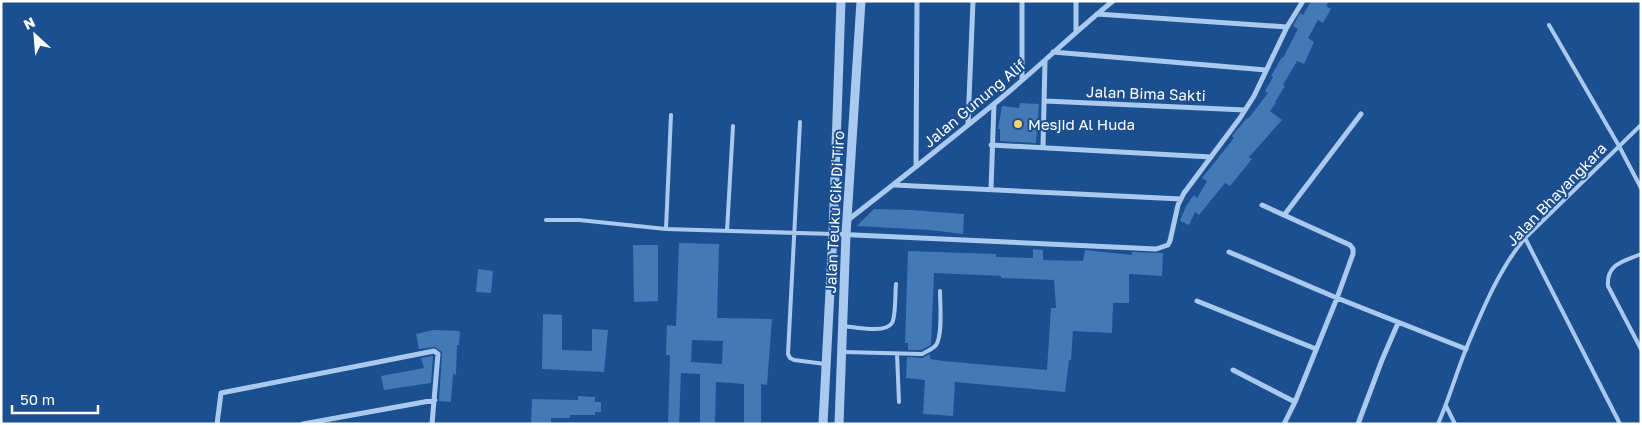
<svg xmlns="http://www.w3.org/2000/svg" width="1642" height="425" font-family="'Golos Text',sans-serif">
<rect width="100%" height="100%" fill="#1b4f8f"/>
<path fill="#4478b7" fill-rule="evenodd" d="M1311,1H1329L1326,6L1331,9L1323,23L1318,20L1308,38L1314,42L1304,64L1297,61L1283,85L1285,86L1275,102L1276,103L1270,111L1282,120L1249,157L1252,159L1230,186L1225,183L1199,215L1195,212L1189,225L1180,221L1186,206L1194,195L1197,198L1207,181L1202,178L1234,138L1232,136L1236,131L1247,118L1248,119L1268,93L1265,91L1273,77L1271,76L1282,57L1283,58L1298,29L1293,26L1300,13L1303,15Z
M1020,103L1039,104L1036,143L1000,141V129H998L1002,106L1019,108Z
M874,209L911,210L964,214L963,234L930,230L857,226Z
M679,243L719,244L717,318L772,319L767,385L761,384V424H744V384L716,382L715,424H700V374L681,373L679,424H668L670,355H666L667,325L676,326ZM692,340L723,341L722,364L691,362Z
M633,245H658V301L634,302Z
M1033,249L1043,250V260L1083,261L1085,250L1132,255V252L1163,253L1162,276L1129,274V303H1113L1112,333L1073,331L1071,360H1069L1065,392L955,382L953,416L923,414L925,380L906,378L907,357L922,358L930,354V359L943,361L1047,370L1051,308H1056L1054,280L1001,278V276L934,273L931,345L921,350H908V343H905L908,251L996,254V257L1033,258Z
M478,269L493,271L491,293L476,292Z
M543,314L562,315V350L592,351V329L608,330L604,372L542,369Z
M433,330L460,331L459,345H457L456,375L453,374L451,402L439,401L442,352L435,347L419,349L416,334Z
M433,356L431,383L384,390L381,376L424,368L421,358Z
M578,396L595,397V402H601V412H595V415H570V418H551V424H531L532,399L578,400Z"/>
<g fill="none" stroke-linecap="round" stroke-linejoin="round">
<path stroke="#a9c9ee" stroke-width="4" d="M1549,25L1619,146L1641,188
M800,122L788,354L790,358L794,360L825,364
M546,220H579L666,229L833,234
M666,229L671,115
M727,231L733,126
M1525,238L1620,424
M1641,254C1624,261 1606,264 1608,286L1641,349
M843,326C855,327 885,334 892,323C896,316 895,293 896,284
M843,352L922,354C927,351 933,349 936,345C943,335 940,304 940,291
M897,354L899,402
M1446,406L1455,424
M1438,424C1449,399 1456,374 1466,349C1482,311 1499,269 1525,238L1641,125"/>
<path stroke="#a9c9ee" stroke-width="5" d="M1076,1V31
M1097,14L1287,27
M1053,52L1266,70
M1022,80V1
M1045,101L1245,110
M968,124L973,1
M991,145L1211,157
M1043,147L1045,61
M916,167L917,1
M894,185L1181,199
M991,189L994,104
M1285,214L1361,114
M848,220C897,182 946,143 994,104C1035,71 1072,34 1113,1
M833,234L1156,249L1168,245L1170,241L1178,205L1184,193L1240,118L1254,96L1287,27L1303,1
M1229,252L1337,298L1353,254V249L1350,245L1262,205
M1197,301L1316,349
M1233,370L1295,402
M217,424L221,393L434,351L438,354L432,424
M303,424L435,400
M1284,424L1295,402L1337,298L1466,349
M1358,424L1382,360L1398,323"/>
<path stroke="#a9c9ee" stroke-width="9" d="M823,424L833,234L841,1
M839,424L846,234L861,1"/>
</g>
<circle fill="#ffd166" stroke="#1b4f8f" stroke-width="2" cx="1018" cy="124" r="5"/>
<g text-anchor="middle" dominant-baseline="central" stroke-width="4" stroke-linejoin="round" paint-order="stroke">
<g font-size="15" fill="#fff" stroke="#1b4f8f">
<text transform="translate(1146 93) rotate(2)">Jalan Bima Sakti</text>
<text transform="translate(974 103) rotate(-40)">Jalan Gunung Alif</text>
<text transform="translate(1556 194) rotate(-46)">Jalan Bhayangkara</text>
<text transform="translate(834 212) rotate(-87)">Jalan Teuku Cik Di Tiro</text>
</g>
<g font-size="15" fill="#fff" stroke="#1b4f8f" text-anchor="start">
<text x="1028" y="124">Mesjid Al Huda</text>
</g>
</g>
<rect width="1642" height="425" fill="none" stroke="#ffffff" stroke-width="5"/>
<g transform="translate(35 35) rotate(334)" stroke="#1b4f8f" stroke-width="4" paint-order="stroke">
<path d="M0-4L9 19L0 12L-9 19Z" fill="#ffffff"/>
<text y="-8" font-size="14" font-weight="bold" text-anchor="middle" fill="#ffffff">N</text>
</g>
<path d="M12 405v8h86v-8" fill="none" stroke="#ffffff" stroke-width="2.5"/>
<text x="20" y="405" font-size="15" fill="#ffffff" stroke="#1b4f8f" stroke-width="4" paint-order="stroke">50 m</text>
</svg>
